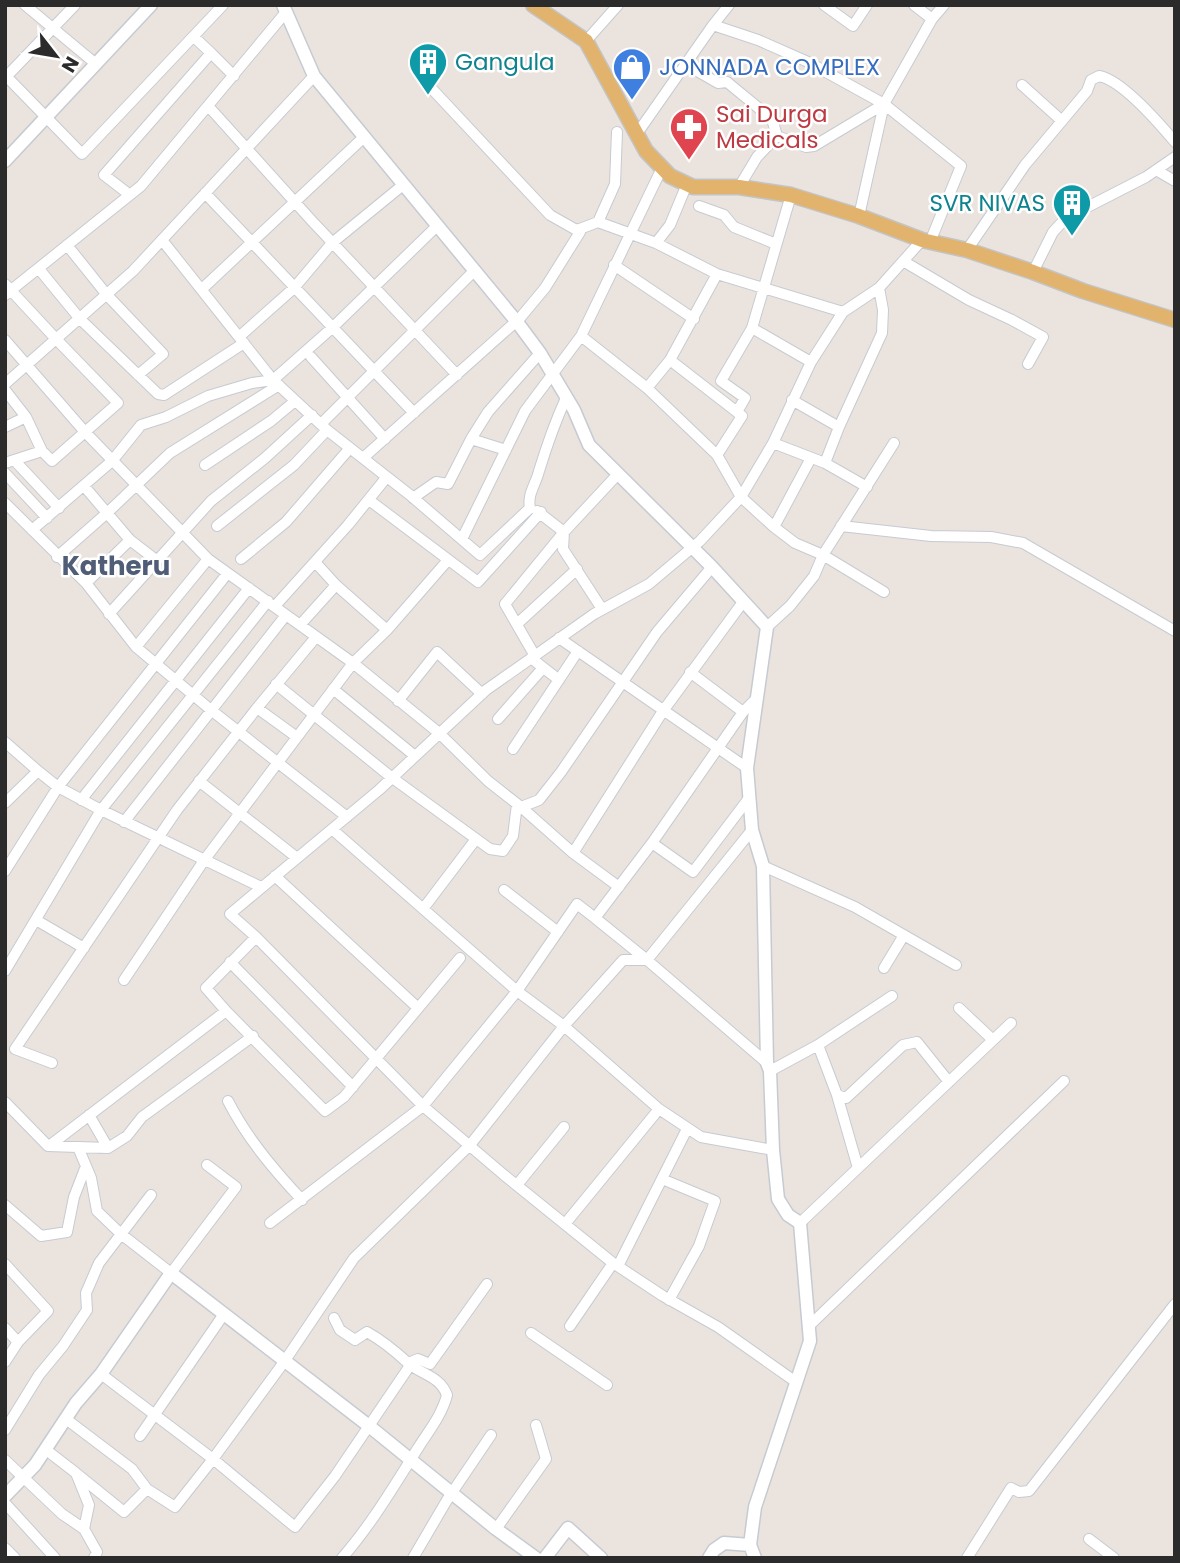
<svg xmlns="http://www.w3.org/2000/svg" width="1180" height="1563" font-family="Poppins,sans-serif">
<rect width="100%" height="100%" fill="#ebe3de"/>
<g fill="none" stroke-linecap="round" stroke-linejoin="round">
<g stroke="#c6cbd2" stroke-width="12">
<path id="street" d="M25,5L96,64
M824,5L853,26L867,5
M914,5L932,19
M194,37L211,53
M586,41L618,5
M685,64L718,83L727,82L772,119L777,136L806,147L814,146L884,104L808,62L758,40L713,25L729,5
M5,75L82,154L223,5
M5,78L75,5
M1022,85L1062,121
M884,104L961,166L930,242
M209,107L312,221L457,375
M636,135L713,25
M1156,170L1175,181
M739,187L757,157L777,136
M205,193L414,413
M130,195L104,175L211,53L234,76
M699,206L724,215L734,227L776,244
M859,216L884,104L932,19L944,5
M598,222L615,184L617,132
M577,230L598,222L656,243L717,274L843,312
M162,240L273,380L327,430L410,495L480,555L530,508C527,494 536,484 539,471C547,445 555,422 566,398
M656,243L670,225L687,184
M67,245L107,295L163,354L138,375
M967,250L1025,165L1087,91L1091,80L1099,76C1122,80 1159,123 1175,142
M903,261L969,300L1012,320L1043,337L1028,364
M614,265L694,319
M39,269L80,319L158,394L164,395L244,343
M1033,272L1053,232L1066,218L1146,177L1175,157
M5,284L57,340L118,403L52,461L42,451L5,463
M202,289L363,138
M5,295L141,186L286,12
M752,328L811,362
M240,336L294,288L332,243L403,185
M581,336L647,388L717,455L741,497L774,527L795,543L823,555L884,592
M5,340L85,432L208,559L353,663L439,733L488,781L521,807L539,800L561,772L657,632L712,567
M311,357L385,439
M670,360L737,412
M5,384L133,271L314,76
M647,388L670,360L717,274
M5,390L26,417L42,451
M792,400L839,427
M321,424L475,270
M5,427L26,417
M471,439L506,450
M773,443L825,463L839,427L882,333L883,310L879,288
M717,455L742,416L737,412L745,398L721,381L752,328L791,195
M363,458L520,318L545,288L580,232L550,215L433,90
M15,461L59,508
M825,463L867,487
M205,465L271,421L295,401
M5,473L47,518
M84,486L130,540L156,560
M413,498L436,482L448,484L471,439L488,412L540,353
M369,500L478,582L541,512
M5,503L86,583L136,647L211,710L347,817
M537,511L564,532L563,549L602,609
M217,526L294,465L327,430
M841,526L931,536L991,537L1023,543L1175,631
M774,527L811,458
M32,530L112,461L141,425L166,417L208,396L252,383L273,380L332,328L437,226
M462,539L525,411L581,336L662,168
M57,557L107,513L170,453L279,385
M241,559L286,522L350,448
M86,583L130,540
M275,606L348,525L386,478
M109,614L211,501L265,458L312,415
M517,624L577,569
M300,625L336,585
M767,627L790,606L814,576L823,555L894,443
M387,630L448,560
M559,638L747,768
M136,647L208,559
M535,656L505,604L564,532L618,474
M531,658L559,680
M690,672L743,712
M276,684L391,777L490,849L503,851L513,836L517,804
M333,689L415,756
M398,701L437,652L482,694
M257,708L297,737
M498,719L543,668
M5,742L38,771L5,803
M513,749L578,651
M38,771L58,787L101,810L261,887
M199,781L297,858
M81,800L249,588
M521,807L573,853
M124,822L286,615
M333,830L517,991L564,1026L623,960H647L595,918L652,843L743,712L757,698
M752,830L647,960L767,1063
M652,843L693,872L749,798
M763,866L855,907L956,965
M5,871L58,787L227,574
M275,876L418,1008
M619,887L573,853L663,711L743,602
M504,890L558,932
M423,909L476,839
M36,920L84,948
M256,937L206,988L226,1011L325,1111L344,1097L460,958
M230,962L353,1087
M884,968L904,935
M5,971L101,810L268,601
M124,980L205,859L353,663L387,630L336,585L315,562
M959,1008L993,1040
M818,1045L892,996
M52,1063L15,1049L177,810L257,708L316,637
M770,1071L818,1045L837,1095L858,1168
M837,1095L846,1098L903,1045L917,1042L949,1082
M228,1101C247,1138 273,1169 302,1200
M5,1102L48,1146L108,1148L127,1136L142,1117L253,1036
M89,1115L108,1148
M49,1146L226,1011
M78,1147L91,1178L97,1211L121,1234L171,1273L236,1187L207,1165
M662,1179L715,1201L699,1246L669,1300
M517,1185L564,1127
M5,1205L41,1236L67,1232L74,1197L86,1166
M270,1223L423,1106L517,991L577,904L595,918
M800,1223L1011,1023
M565,1224L659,1109
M5,1264L48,1311L18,1342L5,1328
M618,1266L687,1129
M334,1318L340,1330L355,1340L367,1332C383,1341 395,1351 408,1363C422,1375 440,1376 447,1395C442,1415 428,1432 418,1448C394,1486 371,1525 342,1558
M810,1325L1064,1081
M570,1326L613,1263
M531,1333L607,1385
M5,1362L18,1342
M101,1374L213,1459L295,1527L335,1476L413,1361L418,1359L430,1364L487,1284
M796,1382L718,1327L663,1296L613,1263L504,1175L423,1106L256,937L230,914L379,790L486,690L594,614L649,584L700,541L741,497L773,443L811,362L843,312L879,288L922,240
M66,1419L132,1469L147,1489L175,1507L213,1459L284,1362L354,1258L470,1145L564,1026L659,1109L701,1137L773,1150
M5,1430L39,1375L63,1346L87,1310L86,1293L99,1263L151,1195
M140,1436L224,1314
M45,1449L76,1473L89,1505L84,1529L97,1552L94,1558
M5,1460L62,1514L84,1529
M77,1474L124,1512L147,1489
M5,1503L55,1558
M496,1529L546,1459L536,1425
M1089,1539L1114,1558
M5,1548L15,1558
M413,1558L447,1500L491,1435
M967,1558L1011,1488L1019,1492L1029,1491L1175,1304"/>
</g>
<g stroke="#c6cbd2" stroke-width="15">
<path id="secondary" d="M283,5L314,76L517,322L540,353L574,410L589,445L712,567L767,627L747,768L752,830L763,866L767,1063L770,1071L773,1150L778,1199L788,1215L800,1223L810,1341L755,1507L750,1545L755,1558
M5,161L151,5
M5,1496L35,1465L76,1403L101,1374L171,1273L369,1426L496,1529L536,1558
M545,1558L568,1528L601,1558
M709,1558L714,1550L724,1543L750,1545"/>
</g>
<g stroke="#c4c4c4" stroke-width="17">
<path id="primary" d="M533,5L586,41L646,151L670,176L693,187H739L791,195L859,216L922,240L967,250L1033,272L1083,291L1175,320"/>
</g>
<use href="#street" stroke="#fff" stroke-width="10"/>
<use href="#secondary" stroke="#fff" stroke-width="12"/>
<use href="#primary" stroke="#e1b36d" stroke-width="14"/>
</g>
<defs>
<g id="building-pin" transform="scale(2.0125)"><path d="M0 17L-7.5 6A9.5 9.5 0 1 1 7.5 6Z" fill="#0f9aa8" stroke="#fff"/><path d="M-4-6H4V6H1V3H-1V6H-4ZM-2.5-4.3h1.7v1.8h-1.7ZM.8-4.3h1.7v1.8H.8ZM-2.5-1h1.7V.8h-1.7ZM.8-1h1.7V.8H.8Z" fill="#fff"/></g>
<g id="shop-pin" transform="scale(2.0125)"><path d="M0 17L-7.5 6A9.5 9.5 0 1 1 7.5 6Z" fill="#3f7fe0" stroke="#fff"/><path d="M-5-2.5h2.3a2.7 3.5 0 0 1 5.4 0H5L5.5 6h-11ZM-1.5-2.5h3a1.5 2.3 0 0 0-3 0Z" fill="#fff"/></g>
<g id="pharmacy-pin" transform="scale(2.0125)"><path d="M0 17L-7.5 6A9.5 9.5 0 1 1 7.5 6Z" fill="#e0444e" stroke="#fff"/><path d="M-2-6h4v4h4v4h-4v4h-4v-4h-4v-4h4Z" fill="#fff"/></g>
</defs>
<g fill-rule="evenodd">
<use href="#building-pin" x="428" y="62"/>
<use href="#shop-pin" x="632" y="67"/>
<use href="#pharmacy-pin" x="689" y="127"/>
<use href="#building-pin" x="1072" y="203"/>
</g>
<g text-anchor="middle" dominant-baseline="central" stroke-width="5" stroke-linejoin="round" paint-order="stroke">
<g font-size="23" fill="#0d838f" stroke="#fff" text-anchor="start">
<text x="455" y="62">Gangula</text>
<text x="1045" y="203" text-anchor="end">SVR NIVAS</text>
</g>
<g font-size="23" fill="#366cbe" stroke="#fff" text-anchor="start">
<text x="659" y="67">JONNADA COMPLEX</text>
</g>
<g font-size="23" fill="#be3a42" stroke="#fff" text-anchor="start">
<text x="716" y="114">Sai Durga<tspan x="716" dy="26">Medicals</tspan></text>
</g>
<g font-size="26" font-weight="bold" fill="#505d76" stroke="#fff">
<text x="116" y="566">Katheru</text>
</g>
</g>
<rect width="1180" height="1563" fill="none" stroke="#2b2b2b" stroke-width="14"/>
<g transform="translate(56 56) rotate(121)" stroke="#ffffff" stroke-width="5" paint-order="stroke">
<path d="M0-5L12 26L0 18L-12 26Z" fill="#2b2b2b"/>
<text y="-10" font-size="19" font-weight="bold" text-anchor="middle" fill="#2b2b2b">N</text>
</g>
</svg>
